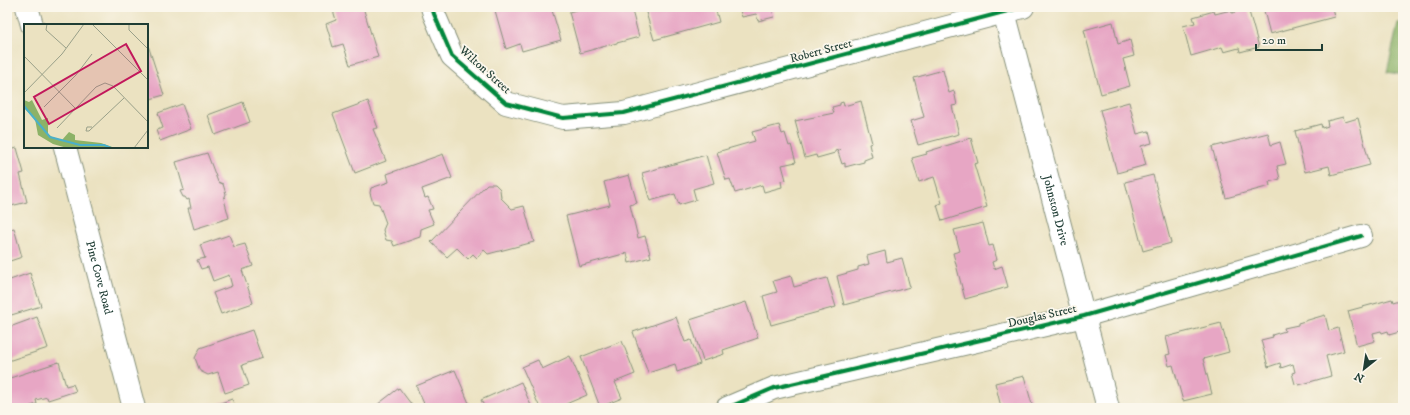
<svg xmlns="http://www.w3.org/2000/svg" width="1410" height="415" font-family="'IM FELL DW Pica',serif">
<rect width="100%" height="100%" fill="#fbf7ec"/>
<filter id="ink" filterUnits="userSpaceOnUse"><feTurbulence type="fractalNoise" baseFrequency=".025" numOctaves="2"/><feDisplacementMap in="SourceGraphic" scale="8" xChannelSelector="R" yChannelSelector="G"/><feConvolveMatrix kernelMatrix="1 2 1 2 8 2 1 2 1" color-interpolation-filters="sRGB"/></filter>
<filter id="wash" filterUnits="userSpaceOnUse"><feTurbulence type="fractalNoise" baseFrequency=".012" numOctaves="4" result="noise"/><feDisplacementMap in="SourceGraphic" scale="16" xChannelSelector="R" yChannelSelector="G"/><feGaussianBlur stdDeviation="0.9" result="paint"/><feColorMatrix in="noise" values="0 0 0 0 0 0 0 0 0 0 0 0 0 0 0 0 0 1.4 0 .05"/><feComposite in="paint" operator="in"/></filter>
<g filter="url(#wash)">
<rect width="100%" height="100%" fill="#ebe2c1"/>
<path fill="#8cb267" stroke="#56784e" d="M1403,22V75L1387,72L1398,23Z"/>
<g id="blocks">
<path fill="#e7a6c4" d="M332,7H363L378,57L350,65L343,44L333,47L326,24L336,20Z
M494,7H551L561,40L522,51L520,44L506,49Z
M587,7H631L639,37L580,53L569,12Z
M653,7H715L719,22L654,40L645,9Z
M739,7H776L772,8L774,17L758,21L756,14L742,17Z
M1263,7H1332L1334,17L1270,34Z
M1248,8L1259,47L1240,52L1239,48L1224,52L1222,47L1191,56L1183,26L1195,23L1193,17L1214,11L1215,14L1231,10L1232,13Z
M1113,22L1118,44L1130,40L1134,56L1123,59L1130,86L1101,94L1084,30Z
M147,42L164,95L147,100Z
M943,70L949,93L954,91L957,105L952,106L959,134L918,145L911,121L924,117L914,78Z
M368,101L378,128L373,129L386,161L355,173L333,114Z
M861,101L872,143L869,144L872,157L864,160V162L845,167V163L842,164L838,152L841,149L835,151V153L817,158L816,155L805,158L795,121L834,113L832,107L840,105V103L843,102L844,106Z
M243,102L250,122L215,135L208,115Z
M1129,102L1137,134L1149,131L1152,143L1141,146L1146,165L1117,173L1100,110Z
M182,104L191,129L160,141L156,130L163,128L158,113Z
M7,114L11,128L7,129Z
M1343,117L1345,122L1358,118L1370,165L1331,175L1329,166L1305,172L1295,131L1321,124L1322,128L1328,126L1327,121Z
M779,125L782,134L785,133L789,146L791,145L796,162L782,165L786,180L781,181L782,187L764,192L762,185L735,193L730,179L726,180L717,152L755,141L752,132Z
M1268,133L1271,145L1280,142L1286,164L1277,166L1280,179L1269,182L1270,186L1226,198L1212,147Z
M971,138L978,163L974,164L987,207L942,221L937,205L942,203L934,177L919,182L912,158L927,154L926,152Z
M17,148L24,173L20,174L27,202L7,207V151Z
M207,153L218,182L223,184L226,194L224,199L229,218L194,229L188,208H191L189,199L187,200L185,197H183L180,191L184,190L176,162Z
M443,154L452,178L422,189L425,198L428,197L433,209L428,210L434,224L421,229L420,237L394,246L392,241L386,240L383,230L386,223L379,204L373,203L370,193L371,188L389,182L387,174Z
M706,155L714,183L693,189L696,200L679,205L675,194L650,201L642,173Z
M629,175L637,203L630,205L638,238L645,236L651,257L629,263L627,253L579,266L566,216L610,205L604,182Z
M1153,175L1171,243L1143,251L1125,182Z
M487,184H495L500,189L501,198L512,209L524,206L534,242L488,254L484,250L477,258L473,254L468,259L457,248L447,257L431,242Z
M983,223L989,246L993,245L997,260L992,262L994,269L1002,266L1008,287L965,299L953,253L960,251L954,230Z
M14,228L22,257L7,262V230Z
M229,235L234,247L245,244L253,266L242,270L253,303L221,314L213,293L232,286L229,275L213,281L208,267L201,269L197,260L205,258L200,245Z
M885,251L887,262L902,258L910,287L844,305L837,276L858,270V267L869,264L867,256Z
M30,273L41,306L8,316L7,312V281Z
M791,276L794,287L827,278L836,307L771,325L763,296L777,292L773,281Z
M1392,299L1393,302L1403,299V331L1389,335L1388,331L1382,333L1381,331L1373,333L1375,341L1357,346L1348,311Z
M746,302L758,338L723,350L724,354L703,361L690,320Z
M1325,315L1329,331L1338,328L1344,351L1326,356L1331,376L1299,385L1298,383L1295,384L1292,373L1295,372L1293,364L1281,368L1280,363L1268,367L1261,340L1273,337L1272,335L1285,331L1284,328L1298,325V323Z
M37,317L48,348L8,361L7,357V328Z
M676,317L685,342L691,340L700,364L677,372L675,364L648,373L633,332Z
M1221,323L1229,352L1203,359L1212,394L1183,401L1173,365L1169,366L1166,355L1170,354L1166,337Z
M252,330L262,358L242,365L249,385L225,393L218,372L208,375L200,371L195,358L200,348Z
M622,341L635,374L615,382L622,398L600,407L581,357Z
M570,356L587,395L566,404L568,408H540L522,367L538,360L542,369Z
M59,362L66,386L73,384L76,391L48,400L47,397L36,400L37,404L28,407L29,408H7V379Z
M455,370L471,408H426L416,386Z
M1024,376L1033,408H998L1001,407L995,383Z
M521,382L532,408H485L481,400Z
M399,388L414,408H373Z
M232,399L236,408H198L211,403L212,406Z"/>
</g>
</g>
<g filter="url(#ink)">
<use href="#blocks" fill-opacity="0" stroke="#85907a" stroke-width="1"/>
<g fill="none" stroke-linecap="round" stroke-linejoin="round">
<g stroke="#85907a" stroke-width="24">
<g id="street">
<path d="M27,7L32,25"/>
<path d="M432,7L434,14L452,56L506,103L563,118L624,113L1023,7"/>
<path id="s1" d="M1004,12L1108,408"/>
<path id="s2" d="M65,147L134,408"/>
<path d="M727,408L774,388L1084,316L1361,236"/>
</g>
</g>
<use href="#street" stroke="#fff" stroke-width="22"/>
<g stroke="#fbf7ec" stroke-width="6">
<path id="cycleway" d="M432,7L434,14L452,56L506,103L563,118L624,113L1023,7
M727,408L774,388L1084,316L1361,236"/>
</g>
<use href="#cycleway" stroke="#00873e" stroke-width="4"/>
</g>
</g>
<g text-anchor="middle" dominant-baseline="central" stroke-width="3.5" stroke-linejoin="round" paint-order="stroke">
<g font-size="12" fill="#1f3d34" stroke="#fbf7ec">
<text transform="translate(821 51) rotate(-15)">Robert Street</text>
<text transform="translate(485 70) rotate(42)">Wilton Street</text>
<text stroke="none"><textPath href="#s1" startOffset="205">Johnston Drive</textPath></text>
<text stroke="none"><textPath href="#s2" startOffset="135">Pine Cove Road</textPath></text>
<text transform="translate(1042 316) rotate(-13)">Douglas Street</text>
</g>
</g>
<g transform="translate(24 24)">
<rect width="124" height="124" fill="#ebe2c1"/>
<path d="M0,76L5,78L8,76L18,96L24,94V110L28,113L38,116L45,108L51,111V116L77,119L91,124H43L29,120L14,111L11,95L0,84Z" fill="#8cb267"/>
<path fill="none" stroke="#4ab0c9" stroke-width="2" d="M0,82L26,113L56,121H80L87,124"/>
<path fill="none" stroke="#99a089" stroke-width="1" d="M23,0L22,6L42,24M68,0L124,56M105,0V6L124,25M0,32L51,84M0,69L38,30L60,0M20,83L52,51L68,30M68,103H63L62,107H65L100,74M33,104L72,63L81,59L89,62L124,98M110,124L124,106"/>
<path fill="#c2185b" fill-opacity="0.15" stroke="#c2185b" stroke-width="2" d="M102,20L117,47L25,100L10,73Z"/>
<rect width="124" height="124" fill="none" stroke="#1f3d34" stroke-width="2"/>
</g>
<rect width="1410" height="415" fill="none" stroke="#fbf7ec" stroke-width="24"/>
<g transform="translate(1364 369) rotate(210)" stroke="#fbf7ec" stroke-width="3" paint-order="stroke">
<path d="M0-3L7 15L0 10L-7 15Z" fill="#1f3d34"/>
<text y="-6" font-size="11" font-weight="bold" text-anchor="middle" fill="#1f3d34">N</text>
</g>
<path d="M1256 44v6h66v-6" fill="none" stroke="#1f3d34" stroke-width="2"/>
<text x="1262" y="44" font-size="12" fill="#1f3d34" stroke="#fbf7ec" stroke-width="3" paint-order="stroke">20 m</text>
</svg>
